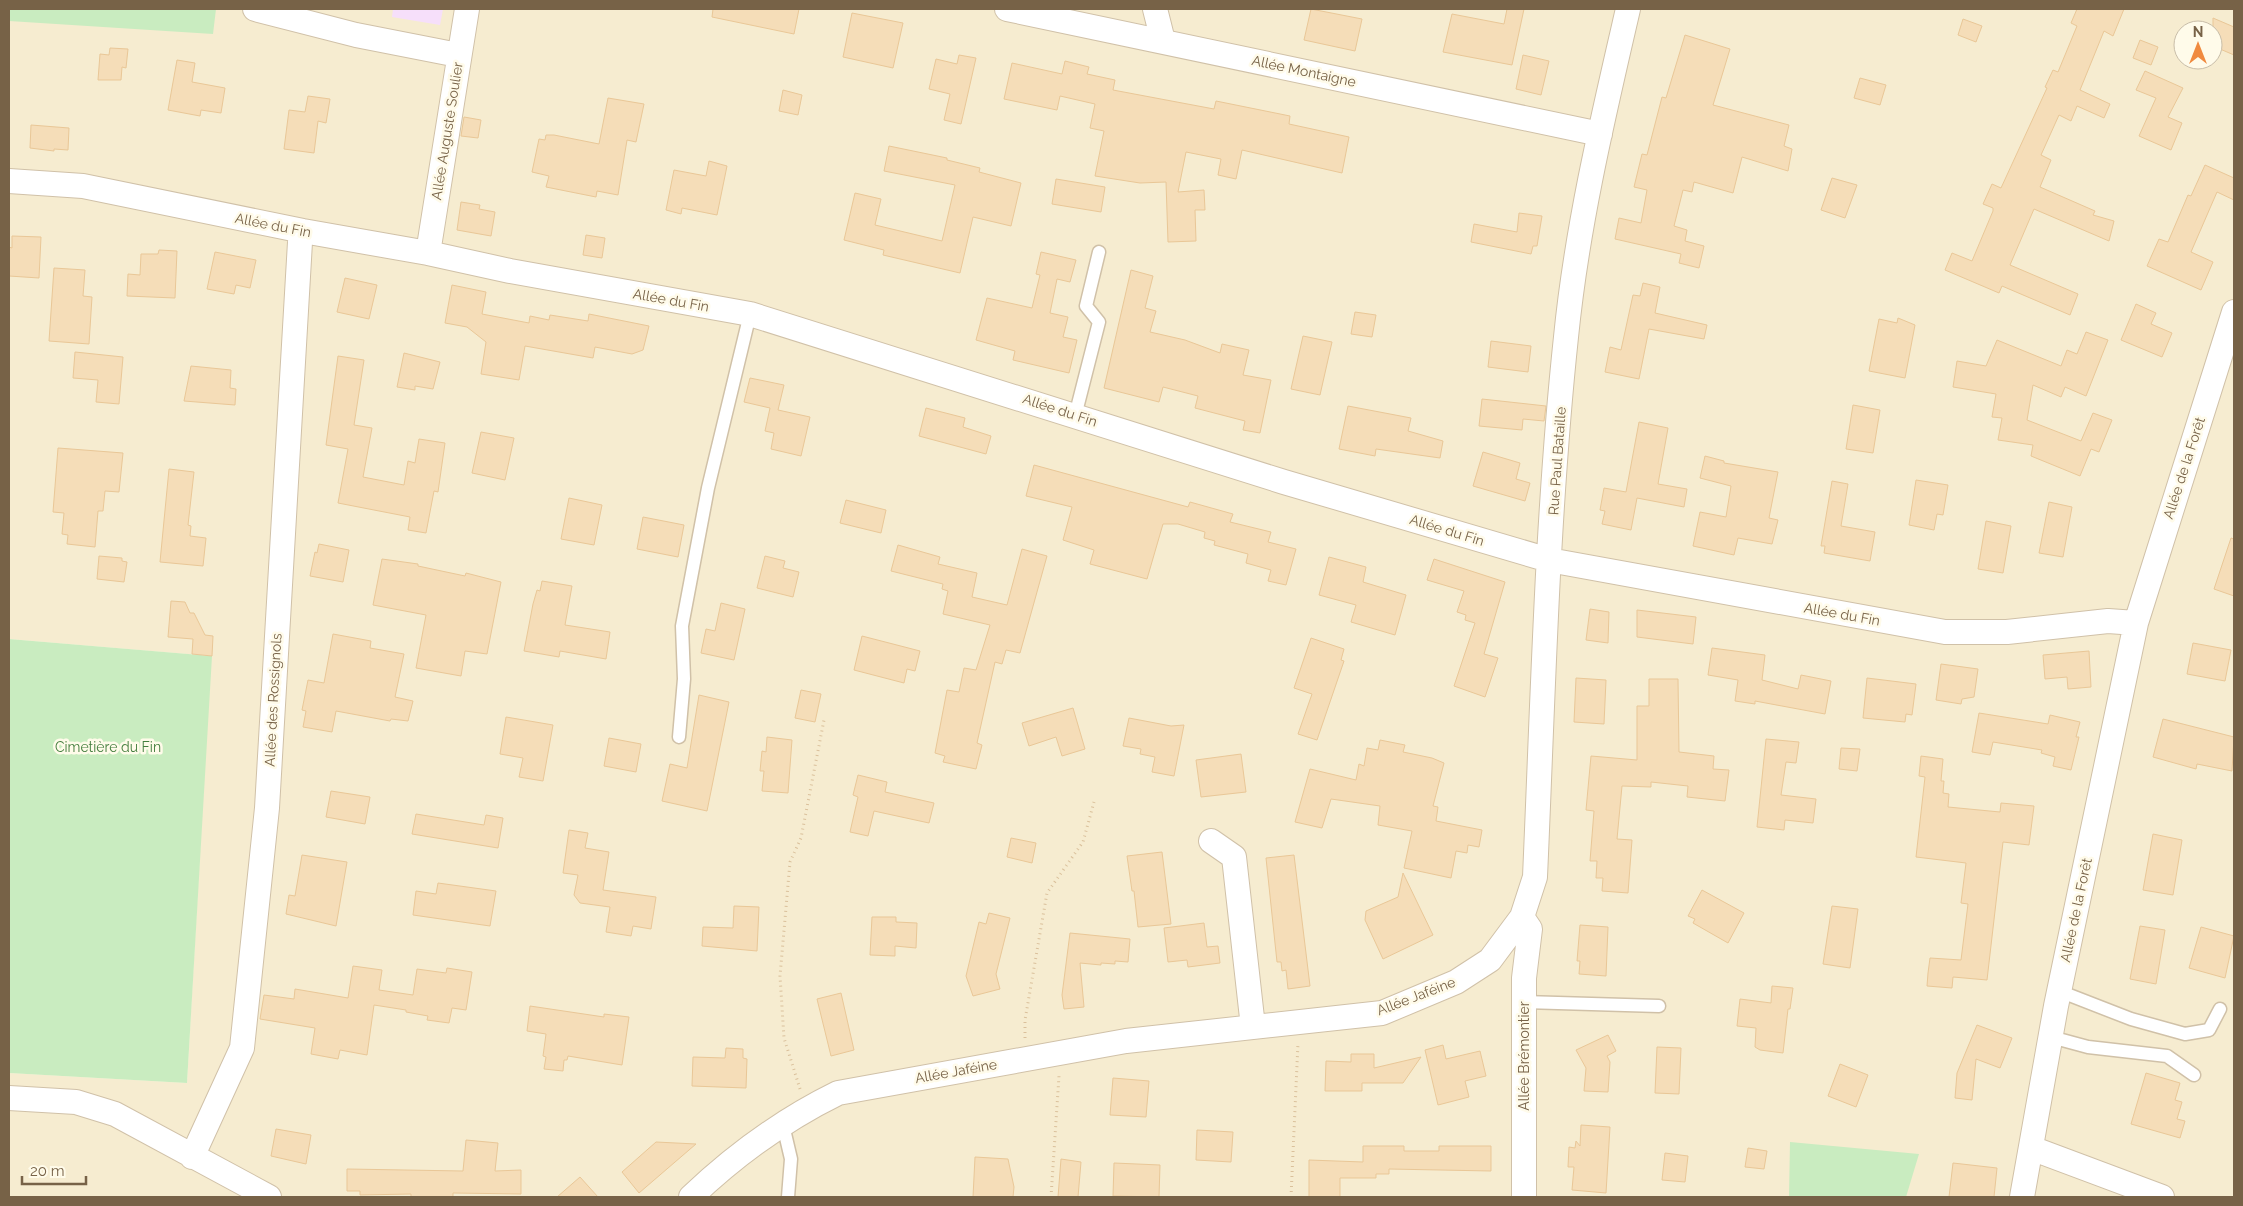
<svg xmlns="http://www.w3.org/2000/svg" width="2243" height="1206" font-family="Raleway,sans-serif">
<rect width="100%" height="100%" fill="#fef9e2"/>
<path fill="#f6ecd0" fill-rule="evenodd" d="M9,9H2234V1197H9V1073L187,1083L211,656L9,639ZM2183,30H2213V60H2183Z"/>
<path fill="#f6dffa" d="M393,9H443L440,25L392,17Z"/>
<path fill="#c9ecc0" d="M9,9H216L213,34L9,21Z
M9,639L212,656L187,1083L9,1073Z
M1790,1142L1919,1154L1906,1197H1789Z"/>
<path fill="#f5ddb8" stroke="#e9c797" d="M713,9H799L794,34L712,17Z
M1311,9L1362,19L1355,51L1304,40Z
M1507,9H1524L1512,65L1443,52L1452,14L1504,24Z
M2077,9H2124L2113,36L2104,31L2080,90L2110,104L2104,118L2077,106L2071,121L2059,115L2041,155L2051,160L2040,187L2095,211L2093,215L2114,221L2109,241L2034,209L2010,265L2078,294L2070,315L2002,286L1999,293L1945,270L1952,253L1972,261L1993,211V208L1983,204L1992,184L2001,188L2047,88L2045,87L2053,70L2058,72L2077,26L2071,23Z
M852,13L903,23L893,68L843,57Z
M2213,18L2234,27V55L2213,46Z
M1963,19L1982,26L1976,42L1958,35Z
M1685,35L1730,49L1713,105L1789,125L1784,146L1792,149L1788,171L1742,157L1733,193L1694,182L1692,192L1683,190L1674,226L1687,230L1685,241L1704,246L1699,268L1679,263L1681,254L1615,239L1619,218L1641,223L1647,190L1634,187L1642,154L1647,155L1662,97L1666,98Z
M2140,40L2158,47L2151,65L2133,58Z
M110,48L128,49L126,68L122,67L121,80H98L100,54L109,55Z
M959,55L976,58L961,124L944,120L950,94L929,89L936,59L957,64Z
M1523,55L1549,61L1541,95L1516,89Z
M177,60L195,63L192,82L225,88L221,113L201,110L200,116L168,110Z
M1065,61L1089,67L1087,74L1115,80L1113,90L1214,109L1216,101L1290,116L1289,124L1349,137L1342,173L1242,150L1236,179L1218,175L1221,159L1186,152L1178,192L1204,190L1205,210H1195L1196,241L1168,242L1166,182L1140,183L1095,176L1104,131L1090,128L1095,104L1060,96L1057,110L1004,99L1012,63L1062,74Z
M2145,71L2183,88L2168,117L2182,123L2171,150L2139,136L2156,98L2136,90Z
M1860,78L1886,85L1880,105L1854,98Z
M783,90L802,95L798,115L779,111Z
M308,96L330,99L326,123L318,121L314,153L284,149L289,110L305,112Z
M608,98L644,104L636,142L627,140L618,195L597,191L596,197L546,187L549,176L532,172L539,139L545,140L546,135H554L599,144Z
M464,117L481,120L478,138L461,136Z
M31,125L69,128L68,150L54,149V151L30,148Z
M889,146L947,158V160L980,168L979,172L1021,183L1011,226L973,217L960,273L883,255L884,250L844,240L855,193L881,199L875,225L942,241L955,185L884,171Z
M709,161L727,166L717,215L682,208L681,214L666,210L674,170L706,176Z
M2205,165L2234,178V200L2217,192L2191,252L2213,262L2201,290L2147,266L2159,239L2168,242L2188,195L2191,196Z
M1832,178L1857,185L1845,218L1821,210Z
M1056,179L1105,187L1101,212L1052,204Z
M461,202L480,205L479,209L495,212L491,236L457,230Z
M1519,213L1542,216L1537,246H1533L1531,254L1471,242L1474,224L1517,232Z
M586,235L605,238L602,258L583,255Z
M12,236L41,237L39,278L9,276V247L12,248Z
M159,250L177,251L175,298L127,296L128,274L140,275L141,254H158Z
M215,252L256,260L250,288L236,285L234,294L207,289Z
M1041,252L1076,260L1070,282L1057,279L1050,313L1068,317L1063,337L1077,340L1069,373L1013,360L1015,351L976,340L987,298L1032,308L1040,275L1036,274Z
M54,268L85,270L83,296L92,297L89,344L49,341Z
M1131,270L1153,276L1145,308L1156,311L1150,332L1185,340L1220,353L1222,344L1249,350L1243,375L1271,380L1260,433L1243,430L1245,421L1195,408L1198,396L1163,387L1159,402L1104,388Z
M345,278L377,285L369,319L337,312Z
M1643,283L1660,287L1655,313L1707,325L1704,339L1649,329L1639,379L1605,372L1610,347L1621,350L1633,295L1640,296Z
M452,285L486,292L482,314L529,323L530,316L549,320L550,315L588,321L589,314L649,326L643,350L632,354L595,347L593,358L525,346L519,380L481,374L486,342L467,327L445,323Z
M2136,304L2156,313L2151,324L2172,333L2162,357L2121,340Z
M1355,312L1376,315L1372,337L1351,334Z
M1898,318L1915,325L1905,378L1869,371L1879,319L1897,323Z
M2086,332L2108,340L2086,396L2065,387L2061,397L2033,385L2027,420L2081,441L2093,413L2112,420L2099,452L2091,449L2080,476L2031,456L2033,445L1998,440L2002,418L1992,417L1996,394L1953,387L1957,361L1986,366L1997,340L2061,366L2067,350L2077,354Z
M1303,336L1332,342L1320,395L1291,389Z
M1491,341L1531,346L1528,372L1488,367Z
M75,352L123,357L119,404L96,402L98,380L73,378Z
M404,353L440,362L433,389L415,386V390L397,387Z
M338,356L364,360L354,425L372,428L363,477L404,485L408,461L415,463L419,439L445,443L438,492L434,491L426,533L408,530L410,517L338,503L348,449L326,445Z
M191,366L231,370L230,388L236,389L235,405L184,401Z
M750,378L784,385L778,410L810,417L801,456L771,449L774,433L765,431L770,408L744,402Z
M1482,399L1546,406L1544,421L1523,419L1522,430L1479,426Z
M1853,405L1880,410L1873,453L1846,449Z
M1348,406L1411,418L1408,431L1443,441L1440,458L1376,449L1375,456L1339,449Z
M926,408L965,418L963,427L991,436L986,454L919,436Z
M1639,422L1668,428L1658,484L1687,489L1684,507L1637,498L1631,530L1602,524L1605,511L1600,510L1604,488L1626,492Z
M481,432L514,438L505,480L472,473Z
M58,448L123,453L119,492L105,491L103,511H98L95,547L67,544L68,535L62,534L64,513L53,512Z
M1483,452L1520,463L1516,479L1530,483L1525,501L1473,486Z
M1705,456L1724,461V463L1778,472L1769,518L1778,520L1772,544L1738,538L1734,555L1693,546L1700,512L1726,517L1731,486L1700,478Z
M1034,465L1188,507L1190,502L1233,514L1230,522L1271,532L1268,542L1296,549L1286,585L1268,581L1271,570L1246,563L1248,554L1214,545L1215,541L1204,538L1205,532L1178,524H1163L1147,579L1090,564L1094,550L1063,540L1072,507L1026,496Z
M169,469L194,472L188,525L191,526L190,536L206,538L203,566L160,562Z
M1916,480L1948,485L1943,515L1937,514L1934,530L1909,525Z
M1832,481L1848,484L1841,526L1875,532L1870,561L1824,553L1825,546H1821Z
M569,498L602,505L594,545L561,539Z
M846,500L886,510L881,533L840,523Z
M2049,502L2072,507L2063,557L2039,553Z
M643,517L684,525L678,557L637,549Z
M1986,521L2011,526L2003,573L1978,569Z
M2231,538L2234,539V596L2214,589Z
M319,544L349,550L343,582L310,576L315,552L317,553Z
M898,545L940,557L938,564L977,573L972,597L1007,605L1022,549L1047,556L1020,653L1006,650L1002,664L995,662L977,743L982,745L976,769L943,762L945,756L935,753L947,690L959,692L964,668L976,670L990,625L943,614L948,591L942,589L943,584L891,571Z
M99,556L122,558V561L127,562L124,582L97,579Z
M765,556L785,561L783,568L799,572L793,597L757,588Z
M1329,557L1366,567L1363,582L1406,595L1395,635L1351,622L1356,605L1319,595Z
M382,559L418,564V566L465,576L466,573L501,582L487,654L465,651L461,676L416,668L426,615L373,605Z
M1434,559L1505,582L1484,654L1498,658L1485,697L1454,686L1475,623L1465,620L1466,615L1457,612L1464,591L1427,580Z
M542,581L572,586L565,625L610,632L606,659L560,651L559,657L524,651L533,604L537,590L540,591Z
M171,601L185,602L190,613H194L205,635L213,636L212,656L192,654L193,639L168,637Z
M721,603L745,609L734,660L701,653L706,629L715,631Z
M1590,609L1609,612L1608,643L1586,640Z
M1637,610L1696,617L1693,644L1637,637Z
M333,634L371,641L370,648L404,654L395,697L413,701L408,721L391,719L390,721L336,711L332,732L303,727L306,711L302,710L308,680L324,683Z
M862,636L920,651L915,671L907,669L904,683L854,670Z
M1311,638L1344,649L1341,660L1344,661L1317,740L1298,734L1312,694L1294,688Z
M2193,643L2231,650L2225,681L2187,674Z
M1712,648L1765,655L1762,680L1798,689L1801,675L1831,681L1825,714L1755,701V704L1735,701L1738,680L1708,675Z
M2089,651L2091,687L2068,689L2067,677L2045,679L2043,655Z
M1941,664L1978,669L1974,697L1962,699L1961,704L1936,700Z
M1576,678L1606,680L1604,724L1574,722Z
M1867,678L1916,684L1912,715L1906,714L1905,722L1863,718Z
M1649,679H1678L1679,752L1714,756L1713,769L1729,770L1725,801L1687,797L1688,786L1651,782V787L1622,786L1617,839L1632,840L1628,893L1602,891L1603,878H1596L1597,861H1590L1594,811L1586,810L1591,756L1637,760V706H1649Z
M801,690L821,694L815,722L795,718Z
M699,695L729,702L707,811L662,801L670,764L687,768Z
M1073,708L1085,749L1062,756L1056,737L1029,746L1022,723Z
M1979,713L2048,724L2050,715L2080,722L2076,737H2079L2071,770L2053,766L2055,757L2041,753L2042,750L1993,742L1990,755L1972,752Z
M506,717L553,725L543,781L519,777L523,758L500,754Z
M1129,718L1171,726L1184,725L1174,776L1152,772L1155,757L1140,754L1141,749L1123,746Z
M2163,719L2234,737L2232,771L2197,764L2196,769L2153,757Z
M767,737L792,740L788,793L762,791L764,771H760L762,751L766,752Z
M609,738L641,744L636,772L604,766Z
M1766,739L1799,742L1796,763L1786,762L1781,795L1816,799L1813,823L1785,820L1784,830L1757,827Z
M1380,740L1405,745L1403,752L1432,758L1444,763L1433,806L1438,807L1436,821L1482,830L1479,847L1468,845L1467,853L1456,851L1451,878L1404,868L1412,831L1378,825L1380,806L1331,799L1322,828L1295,822L1310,769L1356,780L1359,764L1364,766L1367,748L1378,750Z
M1841,748L1860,749L1857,771L1839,769Z
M1241,754L1246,792L1201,797L1196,760Z
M1921,756L1943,759L1941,781H1944L1943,793L1949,794L1948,807L2000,812L2001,803L2034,806L2029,845L2003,842L1987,980L1953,977L1952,988L1927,986L1928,973L1930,958L1961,960L1968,904L1961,903L1966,863L1916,857L1925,777L1919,776Z
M858,775L887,782L885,792L934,803L929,823L874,811L868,836L850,832L858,797L853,795Z
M331,791L370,797L365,824L326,817Z
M416,814L484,825L486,815L503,818L498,848L412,834Z
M569,830L588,833L585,848L609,852L603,890L656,897L651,929L633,926L631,936L606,932L610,907L580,903L574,895L578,875L563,873Z
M2153,834L2182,840L2173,895L2143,890Z
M1011,838L1036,843L1032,863L1007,857Z
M1162,852L1171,924L1138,927L1134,891H1132L1127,856Z
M302,855L347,862L336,926L286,914L289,895L295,896Z
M1294,855L1310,986L1288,989L1286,970L1282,971L1281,962H1277L1266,858Z
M1403,873L1433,935L1383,959L1365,920L1366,911L1398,897Z
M438,883L496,891L490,926L413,915L416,891L436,894Z
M1702,890L1744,913L1728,943L1693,923L1695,919L1688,916Z
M734,906L759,907L757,951L702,946L703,927L733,928Z
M1832,906L1858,909L1850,968L1823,964Z
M989,913L1010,918L996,974L1000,989L973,996L966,976L979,922L986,924Z
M872,917H896V922L917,923L916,948L895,946V956L870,955Z
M1204,923L1207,947L1218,946L1220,963L1188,967L1187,960L1168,962L1164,928Z
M1580,925L1608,927L1606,976L1579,974L1580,961H1577Z
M2140,926L2165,930L2156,984L2130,979Z
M2201,927L2234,936L2225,978L2189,968Z
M1070,933L1130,939L1128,962L1115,961V964L1101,963V965L1080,963L1084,1007L1064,1009L1062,995Z
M353,966L382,970L379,990L413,995L417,969L446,973L447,968L472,972L466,1010L452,1008L449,1023L427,1020L428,1016L406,1012V1010L374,1005L367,1055L340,1050L338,1059L311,1054L315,1028L260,1019L264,995L294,999L295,989L348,998Z
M1772,986L1793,988L1790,1009H1788L1783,1053L1760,1050L1755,1047L1756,1028L1737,1026L1740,999L1771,1003Z
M841,993L854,1050L831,1056L817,999Z
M530,1006L604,1017V1014L629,1017L622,1065L568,1056L567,1060H564L563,1071L544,1069L546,1057L543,1056L546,1034L527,1031Z
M1977,1025L2012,1038L2000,1068L1976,1059L1972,1100L1955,1098L1957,1073Z
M1608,1035L1616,1051L1607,1056L1610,1062L1608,1092L1584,1091L1586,1068L1576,1050Z
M1443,1045L1446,1059L1480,1051L1486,1076L1465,1081L1469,1097L1438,1105L1425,1050Z
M1657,1047L1681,1048L1679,1094L1655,1093Z
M726,1048L743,1049V1058L747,1059L746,1088L692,1086L693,1057L725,1058Z
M1351,1054H1374V1068L1421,1057L1403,1083H1362V1091H1325L1326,1061L1351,1062Z
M1840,1064L1868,1075L1856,1107L1828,1096Z
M2146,1073L2180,1083L2175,1100L2182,1102L2177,1119L2185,1121L2180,1138L2131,1124Z
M1113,1078L1149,1081L1146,1117L1110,1115Z
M1581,1125L1610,1127L1606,1193L1572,1190L1574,1167H1568L1569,1147L1575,1148L1576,1141L1580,1146Z
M276,1129L311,1135L306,1164L271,1156Z
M1197,1130L1233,1132L1231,1162L1196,1160Z
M466,1140L498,1143L495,1171L521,1170V1194L453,1193V1197H411V1194L360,1195V1191H347V1169L463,1171Z
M656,1142L696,1144L639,1193L622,1172Z
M1363,1146H1404V1151H1439V1146H1491V1171L1389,1169V1174H1376V1178H1340V1197H1309V1160L1363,1162Z
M1748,1148L1767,1151L1764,1169L1745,1167Z
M1665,1153L1688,1156L1685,1182L1662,1180Z
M975,1157L1008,1159L1014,1187L1013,1197H973Z
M1061,1159L1081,1162L1078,1197H1058Z
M1114,1163L1160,1165L1159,1197L1113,1196Z
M1953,1163L1997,1168L1994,1197H1949Z
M580,1177L598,1197H557Z"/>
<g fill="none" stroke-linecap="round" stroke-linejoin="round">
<g stroke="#d0c1a8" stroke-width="15">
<path id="lane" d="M1075,416L1099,322L1086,306L1099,252
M679,737L684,679L682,626L708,488L750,314
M2059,991L2131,1019L2185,1034L2209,1030L2220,1009
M1524,1002L1659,1006
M2051,1037L2088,1047L2167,1056L2194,1075
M783,1125L791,1159L788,1197"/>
</g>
<g stroke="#d0c1a8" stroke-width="26">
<path id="street" d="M255,9L356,35L458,55
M1007,9L1600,134
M1155,9L1163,41
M9,181L83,186L303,231L428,253L510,271L750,314L1284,482L1549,560L1945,632H2007L2108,621L2136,623L2234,312
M428,253L467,9
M1211,841L1234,857L1253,1027
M1522,917L1530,929L1524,978V1197
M9,1098L76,1102L115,1114L269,1197
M2031,1148L2162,1197
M192,1157L242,1048L267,808L300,242L303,231
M691,1197C734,1156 785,1119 838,1093L1126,1041L1382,1013L1456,982L1490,960L1522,917L1535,877C1543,697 1547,516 1566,337C1577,226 1603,117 1628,9
M2022,1197L2056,1006L2136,623"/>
</g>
<path stroke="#dac09b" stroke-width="3" stroke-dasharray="1 4" stroke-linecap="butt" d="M1025,1038V1020L1047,893L1083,842L1094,802
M800,1089L784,1038L780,976L790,862L801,838L824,720
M1051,1197L1059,1076
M1291,1197L1298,1043"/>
<use href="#lane" stroke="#fff" stroke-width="12"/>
<use href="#street" stroke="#fff" stroke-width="24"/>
</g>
<g text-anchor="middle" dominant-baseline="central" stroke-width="5" stroke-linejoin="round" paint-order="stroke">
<g font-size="14" fill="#776247" stroke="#fffbea">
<text transform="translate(1304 71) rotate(12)">Allée Montaigne</text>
<text transform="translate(447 131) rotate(-81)">Allée Auguste Soulier</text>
<text transform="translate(273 225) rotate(11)">Allée du Fin</text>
<text transform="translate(671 300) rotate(10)">Allée du Fin</text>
<text transform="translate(1060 410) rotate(18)">Allée du Fin</text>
<text transform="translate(1557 461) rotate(-86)">Rue Paul Bataille</text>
<text transform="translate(2184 468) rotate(-72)">Allée de la Forêt</text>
<text transform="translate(1447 530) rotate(17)">Allée du Fin</text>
<text transform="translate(1842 614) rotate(10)">Allée du Fin</text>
<text transform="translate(273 700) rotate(-87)">Allée des Rossignols</text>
<text transform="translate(2076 910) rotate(-78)">Allée de la Forêt</text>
<text transform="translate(1416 996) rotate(-21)">Allée Jaféine</text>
<text transform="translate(1524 1056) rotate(-90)">Allée Brémontier</text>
<text transform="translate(956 1071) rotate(-10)">Allée Jaféine</text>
</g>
<g font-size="14" fill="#447e3e" stroke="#fffbea">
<text x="108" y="747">Cimetière du Fin</text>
</g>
</g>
<rect width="2243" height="1206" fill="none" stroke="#776247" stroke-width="20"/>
<g transform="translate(2198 45)"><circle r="24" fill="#fffbea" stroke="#c9bea9"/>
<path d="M0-4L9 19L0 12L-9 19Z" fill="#f08a3f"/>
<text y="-8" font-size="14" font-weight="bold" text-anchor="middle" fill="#776247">N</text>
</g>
<path d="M22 1176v8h64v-8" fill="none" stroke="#776247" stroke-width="2.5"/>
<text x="30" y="1176" font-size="15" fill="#776247" stroke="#fffbea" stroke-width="4" paint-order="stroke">20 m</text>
</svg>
